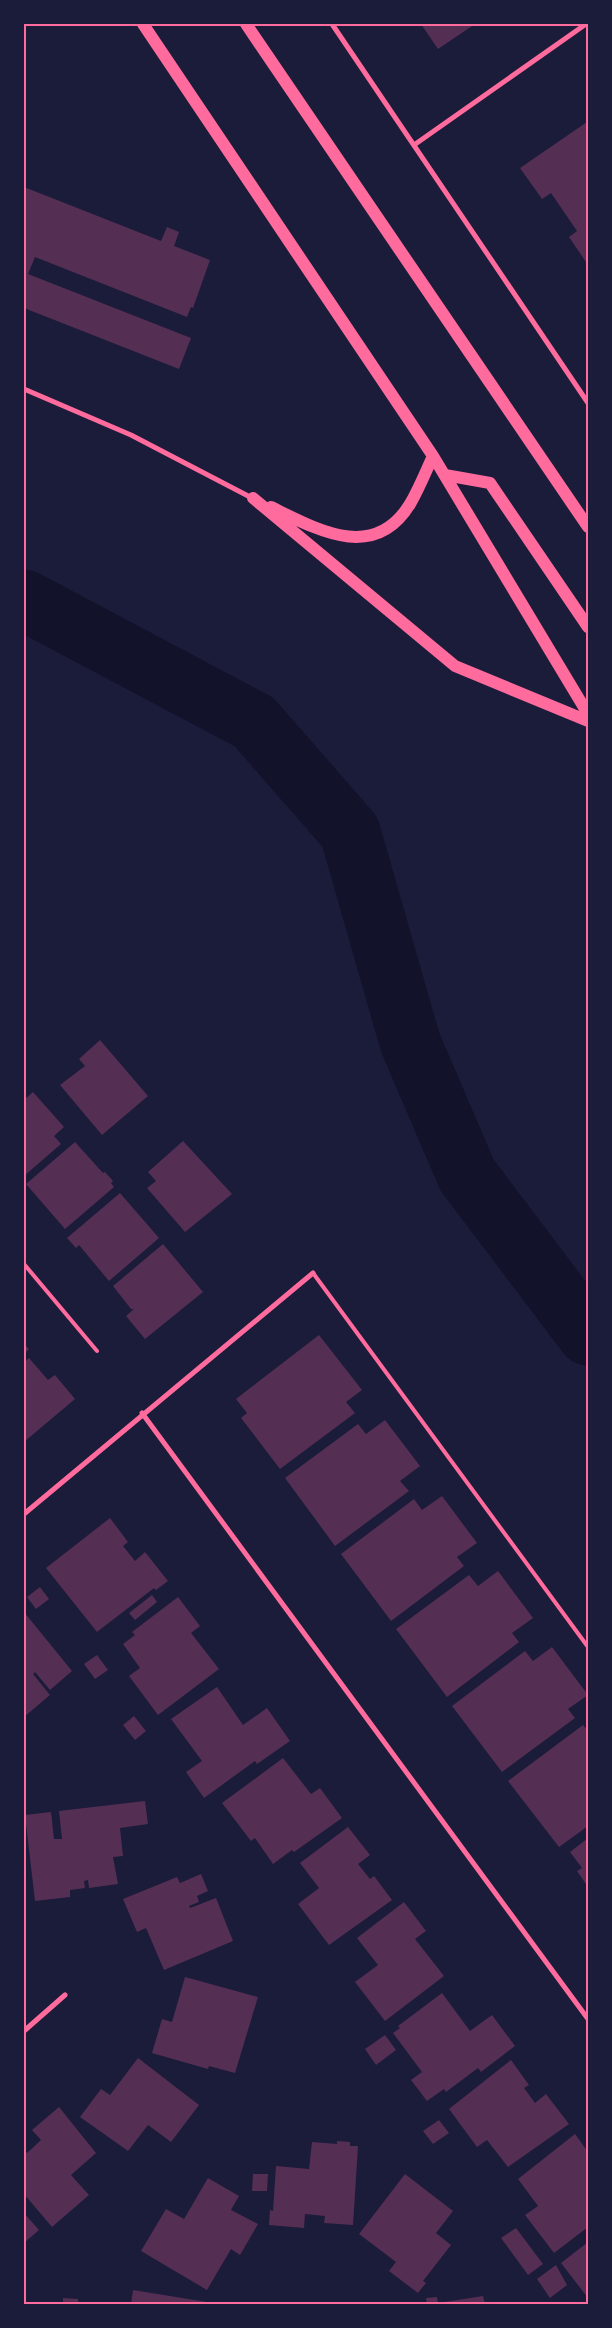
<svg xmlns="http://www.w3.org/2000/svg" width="612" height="2328" font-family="'Open Sans',sans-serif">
<rect width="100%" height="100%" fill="#1b1b3a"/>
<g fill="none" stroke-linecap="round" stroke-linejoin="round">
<path stroke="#12122b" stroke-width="61" d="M24,600L254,722L350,832L410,1042L467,1175L588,1335"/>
</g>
<path fill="#542f53" d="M421,24H475L438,49Z
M587,122L588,123V265L569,237L577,231L551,193L542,199L520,168Z
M24,187L161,241L167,227L179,232L174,246L210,260L193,308L191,307L187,317L35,257L28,274L191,338L179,369L24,308Z
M100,1040L148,1096L102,1135L60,1085L85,1066L79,1059Z
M33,1092L64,1127L54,1136L61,1144L24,1176V1100Z
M183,1141L232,1194L185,1232L147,1188L156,1181L148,1172Z
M75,1142L103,1173L105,1172L113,1181L111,1183L114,1187L65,1229L26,1184Z
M120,1193L159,1238L109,1281L79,1245L76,1248L67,1238Z
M163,1244L203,1292L145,1339L126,1316L134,1309H131L113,1286Z
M319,1335L362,1390L346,1402L355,1413L280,1469L241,1418L247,1413L236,1399Z
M24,1344L29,1349L24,1354Z
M29,1358L48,1380L55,1375L75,1399L24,1442V1362Z
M385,1420L420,1466L400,1481L409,1491L335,1546L285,1478L358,1424L366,1434Z
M442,1496L477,1543L457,1557L464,1566L391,1621L341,1554L414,1499L422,1510Z
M110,1518L128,1542L123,1546L135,1561L145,1552L168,1581L156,1590L154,1588L97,1632L46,1568Z
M498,1571L533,1618L512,1633L519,1642L447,1697L396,1629L469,1575L478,1586Z
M40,1587L49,1599L36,1609L27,1597Z
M152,1595L157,1602L135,1620L129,1613Z
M178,1597L200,1626L191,1633L219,1669L158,1715L129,1676L140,1668L123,1644L135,1635L132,1632Z
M24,1612L72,1671L50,1690L35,1672L33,1674L50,1695L24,1717Z
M552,1647L588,1695L568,1709L575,1718L502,1772L452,1706L525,1651L533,1661Z
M97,1655L108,1670L95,1679L84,1664Z
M217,1687L243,1725L267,1708L290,1741L257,1764L255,1761L204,1798L186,1772L202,1761L171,1719Z
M134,1716L146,1731L135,1740L123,1725Z
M583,1725L588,1731V1826L559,1847L508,1781Z
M283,1758L311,1794L320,1788L342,1818L294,1852L292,1850L273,1864L255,1838L251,1841L222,1803Z
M145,1801L148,1824L120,1828L123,1856L113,1857L118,1884L89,1888L88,1880L84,1881L85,1888L70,1890V1897L35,1901L25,1815L51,1812L54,1839H62L59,1811Z
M348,1827L370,1855L358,1864L370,1879L374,1876L392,1900L329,1945L298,1904L319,1888L300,1863Z
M588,1838V1887L577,1871L582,1868L570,1852Z
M201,1874L208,1891L197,1896L199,1902L189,1906L190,1908L216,1898L233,1941L164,1970L146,1928L137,1932L123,1899L177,1877L180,1883Z
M404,1902L426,1931L415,1939L444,1976L385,2021L355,1982L378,1965L357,1938Z
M185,1977L258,1997L235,2073L209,2066L208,2069L152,2053L162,2019L172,2022Z
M442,1993L470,2031L492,2015L515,2046L481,2072L478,2068L446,2092L444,2089L427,2101L411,2080L422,2072L393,2033L400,2028L398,2026Z
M385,2035L396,2050L376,2065L365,2049Z
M138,2058L199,2105L171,2142L148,2125L128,2151L80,2117L101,2089L110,2095Z
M511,2060L529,2085L524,2088L535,2103L546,2094L569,2124L508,2167L487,2140L477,2147L449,2109Z
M59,2107L96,2153L71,2175L89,2195L52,2227L24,2194V2149L27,2153L41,2140L32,2130Z
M439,2120L449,2133L433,2144L423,2131Z
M575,2134L588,2152V2227L554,2253L525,2215L538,2206L518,2179Z
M337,2141L350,2142V2146H358L353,2225L324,2223L325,2216L305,2214L304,2228L269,2225L270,2210L273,2211L276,2166L309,2169L312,2142L337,2144Z
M253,2174H268L267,2191H252Z
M405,2174L453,2211L436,2233L451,2245L423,2281L426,2283L418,2293L389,2271L396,2262L359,2234Z
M208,2178L239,2196L231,2210L258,2224L240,2255L231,2249L207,2290L141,2251L166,2209L184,2219Z
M24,2213L39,2230L24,2243Z
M516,2228L543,2264L528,2275L501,2238Z
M588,2242V2298L561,2263Z
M556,2265L567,2285L550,2298L537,2279Z
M133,2290L213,2303V2304H131Z
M483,2296L485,2304H427L426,2298L437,2297L438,2303Z
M63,2298L78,2299V2304H63Z"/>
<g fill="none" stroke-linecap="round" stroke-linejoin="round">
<path stroke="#ff6b9d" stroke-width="4" d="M24,1264L97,1351
M313,1273L588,1647"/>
<path stroke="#ff6b9d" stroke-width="5" d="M332,24L588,403
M414,145L586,24
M24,389L131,435L252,498
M142,1413L588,2019
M24,1514L313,1273
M24,2031L65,1995"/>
<path stroke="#ff6b9d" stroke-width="12" d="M143,24L433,456L588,714
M246,24L588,527
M445,475L490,483L588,627
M253,498L455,666L588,721
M271,507C316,529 374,563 410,504C419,489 426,471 433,456"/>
</g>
<rect width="612" height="2328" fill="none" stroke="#1b1b3a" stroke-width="50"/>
<rect x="25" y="25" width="562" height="2278" fill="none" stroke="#ff6b9d" stroke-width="2"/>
</svg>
